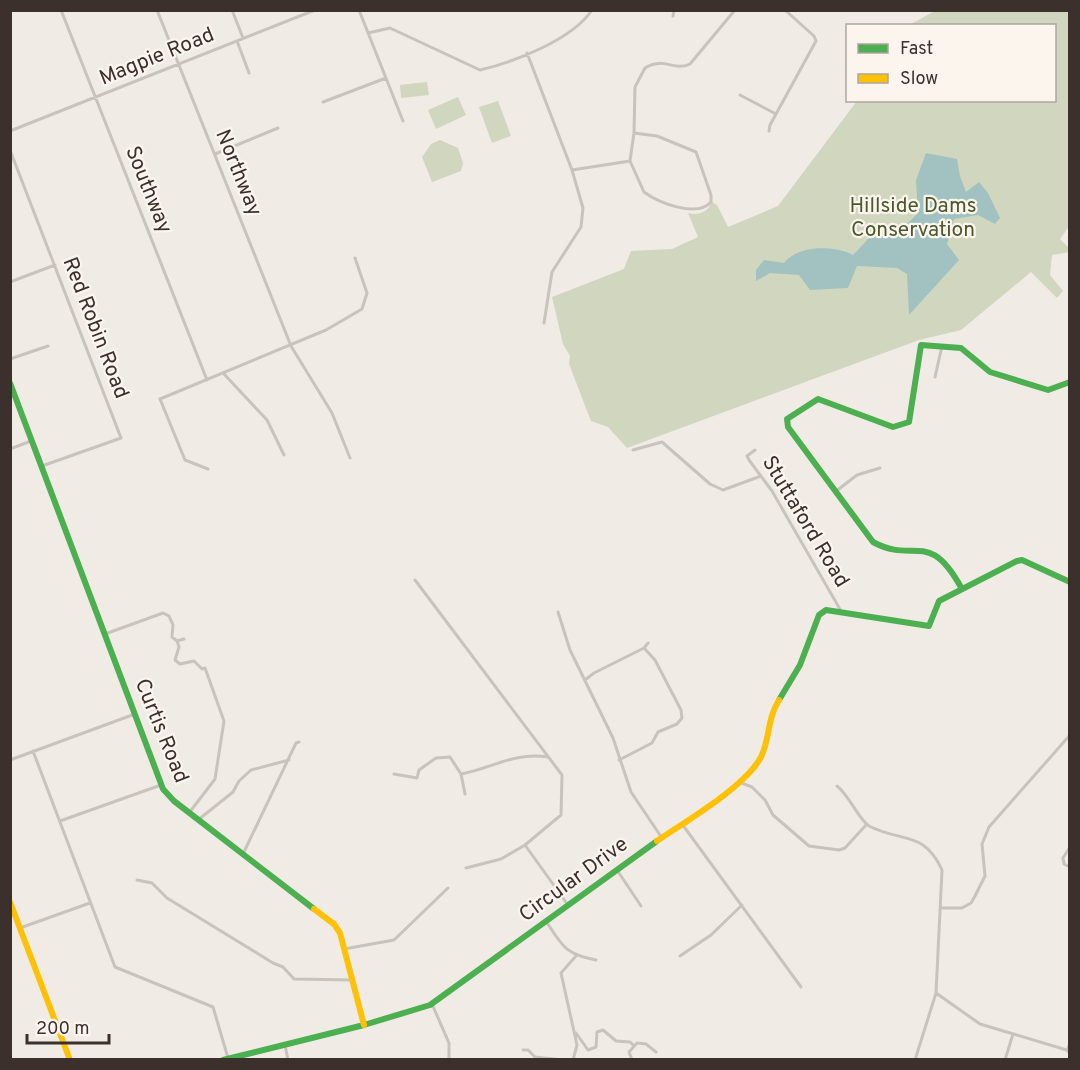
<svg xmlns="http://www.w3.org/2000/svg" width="1080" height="1070" font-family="Overpass,sans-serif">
<rect width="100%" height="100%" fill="#f0ebe5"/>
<path fill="#d1d6bf" d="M935,11H1069L1070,225L1060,239L1069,248L1070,252L1052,255L1050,275L1063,291L1057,298L1031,272L961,330L919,340L627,448L608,427L591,421L569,364L570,356L563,344L552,297L624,269L631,251L672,249L698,237L688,213C698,216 708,212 712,202L717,205L728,227L778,206L857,101L1054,100V26L909,25Z
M427,82L429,95L401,98L400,85Z
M458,97L466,115L436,129L428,110Z
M498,101L511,136L492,143L479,107Z
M440,140L458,148L463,163L461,171L432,182L422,157L431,144Z"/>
<path fill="#a1c2c1" d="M926,153L957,159L960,176L966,192L979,182L988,193L1000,218L995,224L978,215L954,219L947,244L959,260L909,315L907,274L897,268L857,266L848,288L810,290L799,275L770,273L756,281V270L764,260L784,263C798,245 834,245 853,255L871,236L896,235L918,213L916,180Z"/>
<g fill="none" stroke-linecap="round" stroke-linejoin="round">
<path stroke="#c9c3be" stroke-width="3" d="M61,10L207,380
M157,10L291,346L332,413L350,458
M232,10L243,38
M359,10L403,121
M673,16L674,10
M368,33L390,28L480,70C514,62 572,40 592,10
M237,41L249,73
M527,53L572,170L583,208L581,227L552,272L544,323
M740,95L776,114
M323,102L386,78
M10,131L315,10
M769,131L770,125L816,41L814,36L785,10
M634,133L657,136L696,152L711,195V202C697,218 659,203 644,192L630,161Z
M634,133L635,87L645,68C664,56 674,72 690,64L735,10
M10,150L121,438L42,466
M215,154L278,128
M572,170L630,161
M10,282L55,265
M10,359L48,346
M224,374L267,420L284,455
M935,377L942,346
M10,449L31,441
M633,450L662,442L710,484L723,490L761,476
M755,450L747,456L749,460L772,491L841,611
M208,469L185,460L160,399L326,330L362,309L367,293L355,258
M835,492L857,475L880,468
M415,580L562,775L561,815L525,845L501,859L466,868
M558,612L570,650L613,738L631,792L662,838
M105,634L163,613L169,616L173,625L172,637L177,641L184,639
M177,641L179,647L175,660L180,664L194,661L202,669L205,668L224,721L215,779L189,813
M585,680L594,673L644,648L648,643
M33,751L115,967L213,1007L228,1058
M10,760L135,714
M619,760L652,743L658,732L677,724L682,718L681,710L655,660L644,648
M394,774L417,778L419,770L436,758L450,757L461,774C493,768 513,752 548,757
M461,774L465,794
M739,782L752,787L765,800L773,815L809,846L839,850L845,848L866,825
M837,786C849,795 859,820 869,826C902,843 924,830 942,870L936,993L915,1060
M198,820L233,792L239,781L251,770L289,760
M60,821L161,785
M682,824L801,987
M525,845L568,905
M1070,847L1063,858L1064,864L1070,867
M243,854L296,743L299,742
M617,870L641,906
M137,880L152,883L167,898L273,963L283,967L294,979L352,980
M941,908H962L971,903L975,896L985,876L982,844L989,827L1070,735
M546,921C562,946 565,954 596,960
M20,928L90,903
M344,949L394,940L448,888
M680,956L711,935L742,905
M936,993L980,1024L1070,1051
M432,1004L449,1043V1060
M576,1033L588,1050L596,1047L597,1032L603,1030L616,1041L630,1042L634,1046
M285,1045L288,1060
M523,1050H528L535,1057L563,1060
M1067,1051L1070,1043
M573,1060L577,1045L561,973L576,956
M632,1060L629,1052L637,1043L646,1044L656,1052
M1005,1060L1013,1034"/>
<path stroke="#4caf50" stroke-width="6" d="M10,383L163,789L174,801L314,909
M962,589C928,527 915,565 873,542L788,427L787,419L818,399L893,427L909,422L921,345L961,348L990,372L1048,390L1070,382
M779,700L800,665L819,615L826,610L929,626L939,601L1017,561L1022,560L1070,582
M223,1060L364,1025L430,1005L657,841"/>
<path stroke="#ffc107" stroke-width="6" d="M657,841C686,821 745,787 761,757C770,739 767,719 779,700
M10,902L70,1060
M314,909L334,924L340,933L364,1025"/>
</g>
<g text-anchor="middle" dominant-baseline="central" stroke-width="4.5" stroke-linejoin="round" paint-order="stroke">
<g font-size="21" fill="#3b302b" stroke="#fbf5ee">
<text transform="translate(157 57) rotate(-22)">Magpie Road</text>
<text transform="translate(238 173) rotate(68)">Northway</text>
<text transform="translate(148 190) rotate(68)">Southway</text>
<text transform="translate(95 328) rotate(69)">Red Robin Road</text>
<text transform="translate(805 522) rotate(59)">Stuttaford Road</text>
<text transform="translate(161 731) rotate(68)">Curtis Road</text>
<text transform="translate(574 880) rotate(-36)">Circular Drive</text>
</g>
<g font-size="21" fill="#4a5a2e" stroke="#fbf5ee">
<text x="913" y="206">Hillside Dams<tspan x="913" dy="24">Conservation</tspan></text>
</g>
</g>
<rect width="1080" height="1070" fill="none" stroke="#3b302b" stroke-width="24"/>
<rect x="846" y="24" width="210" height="78" fill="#fbf5ee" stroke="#aea6a0" stroke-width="1.5"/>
<rect x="858" y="44" width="30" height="9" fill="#4caf50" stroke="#aea6a0" stroke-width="1.5"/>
<text x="900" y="54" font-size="18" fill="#3b302b">Fast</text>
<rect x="858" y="74" width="30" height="9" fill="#ffc107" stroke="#aea6a0" stroke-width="1.5"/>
<text x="900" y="84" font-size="18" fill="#3b302b">Slow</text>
<path d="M27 1034v9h82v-9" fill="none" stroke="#3b302b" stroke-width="3"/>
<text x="36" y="1034" font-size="18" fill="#3b302b" stroke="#fbf5ee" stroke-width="4.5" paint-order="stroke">200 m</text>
</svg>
